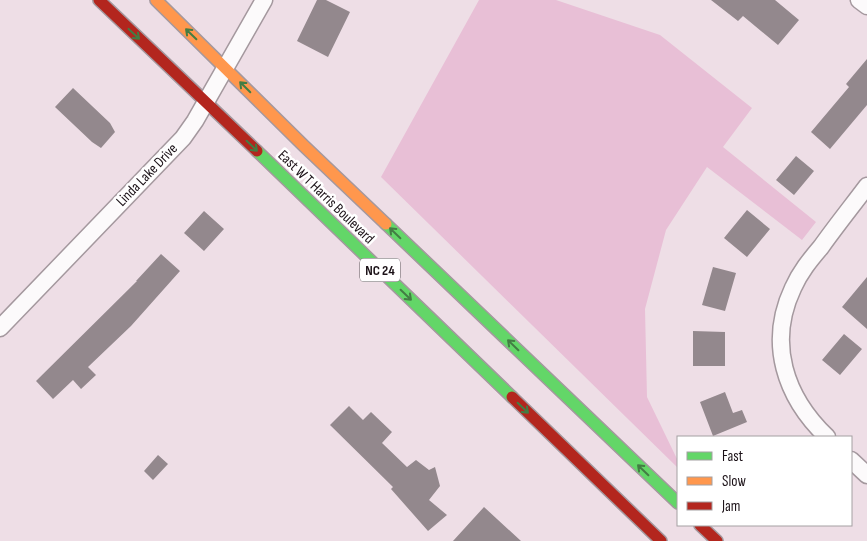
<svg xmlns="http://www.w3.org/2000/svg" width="867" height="541" font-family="'Sofia Sans Condensed',sans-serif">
<rect width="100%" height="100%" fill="#eedee6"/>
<path fill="#e8bfd6" d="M479,0H556L660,35L752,108L723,147L816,222L802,240L707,167L666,230L645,309L647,397L678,461V468L381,177Z"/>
<path fill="#93888d" d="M317,0H326L350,12L328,57L297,41Z
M711,0H775L799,20L778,45L743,16L738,21Z
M867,59V105L830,149L811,132L849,87L846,84Z
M73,88L110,123L115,132L101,148L92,142L55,107Z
M796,156L814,171L794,195L776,180Z
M747,210L770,229L747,257L724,238Z
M204,211L224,229L204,251L184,233Z
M161,254L180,271L131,326L88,367L96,375L81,389L73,380L53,399L36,381L137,281H136Z
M713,267L736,273L725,311L702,305Z
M867,277V329L842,307Z
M693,331L725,332V366H693Z
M844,334L862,349L840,375L822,360Z
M725,392L733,413L742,410L747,422L713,436L700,402Z
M349,406L363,420L371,412L392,432L382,443L407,467L416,460L429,470L435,467L440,486L429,500L447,515L428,531L391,489L393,487L330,425Z
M158,455L168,464L153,480L144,471Z
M484,507L521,541H453Z"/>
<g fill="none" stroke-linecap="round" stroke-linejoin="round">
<g stroke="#a4989e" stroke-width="19">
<path id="street" d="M859,0L867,6
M0,328L183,138L195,121L264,0
M827,437C785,397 767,343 793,288C800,272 810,260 821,247C836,226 852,206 867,186
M851,460L867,475"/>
</g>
<g stroke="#a4989e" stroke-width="14">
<path id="fast" d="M257,151L512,397
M386,224L678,503"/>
</g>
<g stroke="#a4989e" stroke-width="14">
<path id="slow" d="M156,0L304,146L386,224"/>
</g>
<g stroke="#a4989e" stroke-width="14">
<path id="jam" d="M99,0L257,151
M512,397L661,541
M700,525L717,541"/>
</g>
<use href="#street" stroke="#fcfafb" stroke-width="16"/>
<use href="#fast" stroke="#63d668" stroke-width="11"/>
<use href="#slow" stroke="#ff974d" stroke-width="11"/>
<use href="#jam" stroke="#b3261e" stroke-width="11"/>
</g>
<defs><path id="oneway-shaft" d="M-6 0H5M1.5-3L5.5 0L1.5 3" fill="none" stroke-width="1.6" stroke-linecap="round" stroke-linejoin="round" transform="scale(1.25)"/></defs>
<g stroke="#437d44">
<use href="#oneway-shaft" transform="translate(134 34) rotate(43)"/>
<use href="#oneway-shaft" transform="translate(191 34) rotate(-136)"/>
<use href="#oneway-shaft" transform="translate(245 87) rotate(-135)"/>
<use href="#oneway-shaft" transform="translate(252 146) rotate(44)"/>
<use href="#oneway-shaft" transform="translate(395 233) rotate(-136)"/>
<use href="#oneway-shaft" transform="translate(406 295) rotate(44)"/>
<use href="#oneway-shaft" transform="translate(513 345) rotate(-136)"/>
<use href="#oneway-shaft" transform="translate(523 408) rotate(44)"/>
<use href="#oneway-shaft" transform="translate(643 470) rotate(-136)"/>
</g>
<g text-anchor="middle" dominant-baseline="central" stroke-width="5" stroke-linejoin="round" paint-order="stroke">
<rect fill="#fff" stroke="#5f585d" stroke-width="1" x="360" y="258.5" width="40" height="23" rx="4"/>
<g font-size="14" font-weight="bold" fill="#1b1117">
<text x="380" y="270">NC 24</text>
</g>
<g font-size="15" fill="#1b1117" stroke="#fff">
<text transform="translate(147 175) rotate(-46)">Linda Lake Drive</text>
<text transform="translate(326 197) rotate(44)">East W T Harris Boulevard</text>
</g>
</g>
<rect x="677" y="436" width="175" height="90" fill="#ffffff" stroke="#a4a0a2"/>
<rect x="687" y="452" width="25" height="8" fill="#63d668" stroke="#a4a0a2"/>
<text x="722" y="461" font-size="15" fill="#1b1117">Fast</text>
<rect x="687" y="477" width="25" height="8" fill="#ff974d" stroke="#a4a0a2"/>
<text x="722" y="486" font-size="15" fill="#1b1117">Slow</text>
<rect x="687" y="502" width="25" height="8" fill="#b3261e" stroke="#a4a0a2"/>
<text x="722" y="511" font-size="15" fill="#1b1117">Jam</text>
</svg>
